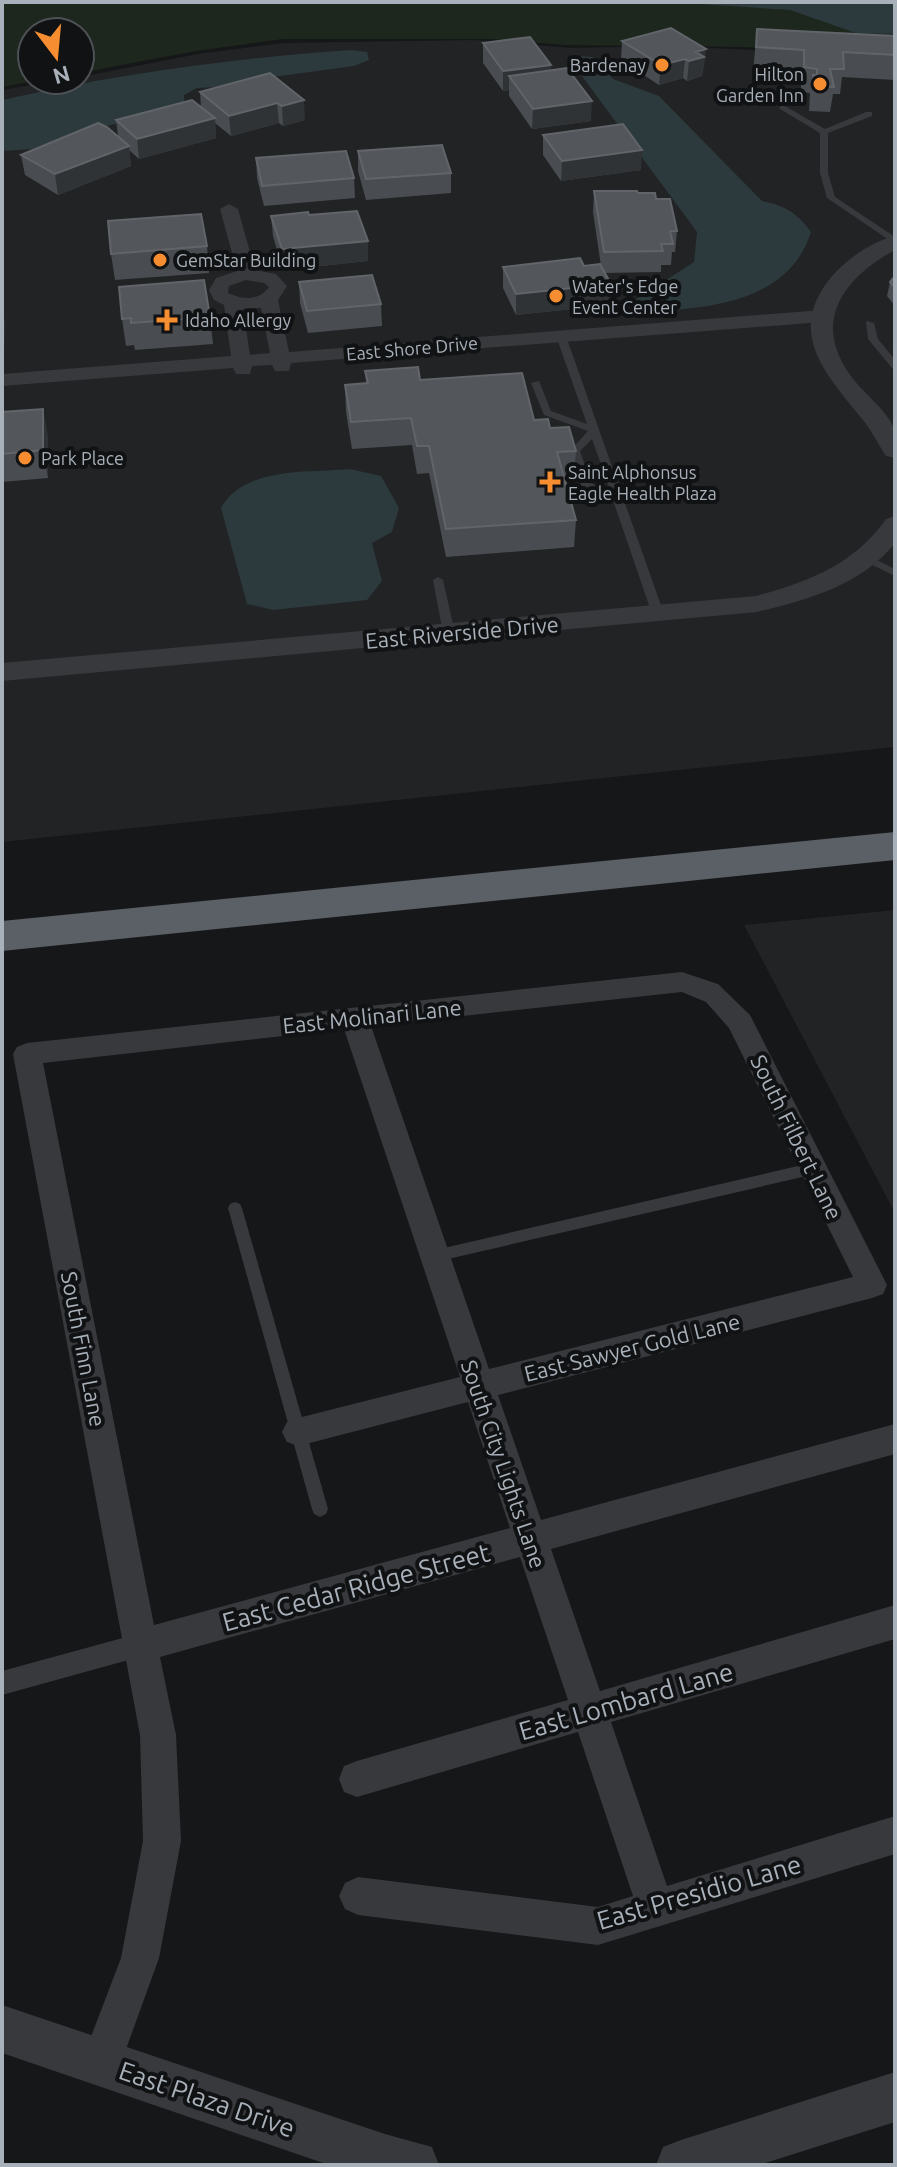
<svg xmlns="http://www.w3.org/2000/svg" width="897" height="2167" font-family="Ubuntu,sans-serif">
<rect width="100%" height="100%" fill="#161718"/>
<path fill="#222325" d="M474,40L572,48L669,46L895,57V747L2,842V90L61,80H80V77L198,54L283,43Z
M895,910V1213L744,925Z"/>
<path fill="#1e271e" d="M2,2H689L790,10L835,25L895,31V55L744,47L563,45L491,39H283L196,51L80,73V32H32V80H40L2,87Z"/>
<path fill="#2c393d" d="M668,2H895V34L856,33L790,10Z
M351,50L367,52L369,60L354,66L273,77L238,86L197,88L184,95V104L172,111L93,129L33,149L2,151V100C117,74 233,58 351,50Z
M576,56L593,57L613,79L659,96L762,201C786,206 797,213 811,232C788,306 700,309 635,312L629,304L694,262L697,232L573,64Z
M350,469L381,476L399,508L392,532L372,543L382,581L367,600L273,610L247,604L221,508C244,466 309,473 350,469Z"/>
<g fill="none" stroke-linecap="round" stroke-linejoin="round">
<path fill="#37393d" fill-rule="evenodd" d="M783,105L825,129L866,112H872V116L828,133V173L835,197L895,237V244L827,198L820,173V133L780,109L779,107Z
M866,321L874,323L878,339L895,360V369L892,368L868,339Z
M561,333L566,336L664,614L662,616L658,617L652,614L614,503L581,485L570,451L588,431L544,415L531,383L539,381L551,411L587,424L556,336ZM592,439L611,493L591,483L580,451Z
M866,555L895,569V576L862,560V556Z
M438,577L443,580L455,633L449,637L443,633L433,580Z
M811,1163L816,1165L818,1169L816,1173L811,1175L435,1262L430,1260L427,1256L430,1252L435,1250Z
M235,1202L240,1204L242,1208L328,1509L326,1514L320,1517L314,1514L312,1509L228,1208L230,1204Z"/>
<path fill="#37393d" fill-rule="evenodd" d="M141,1633L150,1636L153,1645L150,1654L2,1695V1671Z"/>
<path fill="#37393d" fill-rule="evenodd" d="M229,204L238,209L255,270L276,274L287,286L278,300L289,352L822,310L831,316L822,322L291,363L289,371H275L272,365L252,366L250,374H236L233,368L2,386V374L231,356L224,305L214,300L209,290L216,278L237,271L220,209ZM246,280L264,283L269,287C259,301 243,300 228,293L229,286ZM261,308L270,353L250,355L243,309Z
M682,972L718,984L750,1015L887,1285L883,1294L872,1298L498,1395L541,1520L895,1424V1454L551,1549L600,1691L895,1605V1639L611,1722L667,1886L895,1816V1854L598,1945L358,1915L345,1909L339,1896L345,1883L358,1877L598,1907L633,1896L578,1732L357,1797L344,1792L339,1779L344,1766L357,1761L568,1700L520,1557L160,1657L176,1735L181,1841L159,1958L121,2063L115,2077L101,2083L87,2077L81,2063L121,1958L143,1841L140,1735L13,1054L17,1047L27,1043ZM682,992L706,1002L729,1028L853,1277L489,1369L371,1026ZM344,1029L460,1377L298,1418L287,1422L282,1432L287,1442L298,1446L468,1402L510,1528L154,1625L43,1063Z"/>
<path fill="#37393d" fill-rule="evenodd" d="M895,236V250C841,279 810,325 854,380C866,395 886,410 894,428C897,436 895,449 895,458L886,456C878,444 872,431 863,420C826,374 784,332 833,275C848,258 873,241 895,236Z
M895,516V543C862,585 807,600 757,612L2,681V663L756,596C808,582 855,564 886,519Z
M2,2005L385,2134L432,2147L439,2165H329L2,2053Z
M895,2072V2122L759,2165H656L663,2147L681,2140Z"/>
<path fill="#5b6066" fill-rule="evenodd" d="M895,832V860L2,951V921Z"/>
</g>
<path fill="#494c50" d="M671,28L704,69H703L702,76L687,81L683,78L659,85L621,60L622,41Z
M757,29L895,36V80L842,77L840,94H833L830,112L809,111L810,93L801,92V75L753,72Z
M483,43L551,65V70L591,121L532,129L509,96V90L503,91L483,63Z
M270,73L305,120L283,126L279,123L231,136L215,123L216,138L139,159L129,150L131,166L58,195L25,175L21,155L118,136L116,120L201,107L200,92Z
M543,135L641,170L561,181L543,155Z
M358,151L451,173V193L366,200L358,171Z
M256,158L354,178L355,198L264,206L257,178Z
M594,191L638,193L656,199L677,231L675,252H672L671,265H661V272L605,273L611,284L610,305L516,315L503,288V267L601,266L593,212Z
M309,215L368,261L283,270L273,236L271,216Z
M207,246L209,273L115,280L111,254Z
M895,276V306L887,296L890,282Z
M299,282L381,304L382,326L308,333L300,303Z
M210,317L213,344L135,350L134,345L126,346L122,319Z
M365,371L420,380L534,420L550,428L576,451L574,479H565L576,520L574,547L446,557L429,473L417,474L412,445L352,449L346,412L345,385L366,383Z
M2,412L48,436V478L2,482Z"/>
<path fill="#303335" d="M706,49L704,69H703L702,76L687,81L689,61L696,52Z
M685,59L683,78L659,85L661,65Z
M551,65L550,85L509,76V90L503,91V71Z
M304,100L305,120L283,126L282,106Z
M592,101L591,121L532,129L533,109Z
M277,103L279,123L231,136L229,116Z
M215,118L216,138L139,159L137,139Z
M129,146L131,166L58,195L55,174Z
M642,150L641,170L561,181L562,161Z
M368,241V261L283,270L282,249Z
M611,284L610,305L516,315V294Z
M2,308L5,322L4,354L2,345Z
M43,409L48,436V478L43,450Z"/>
<path fill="#53575b" stroke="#61656a" stroke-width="2" d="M671,28L706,49L696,52L704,57L689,61L685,59L661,65L622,41Z
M757,29L895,36V55L843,52L844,69H830L834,87L813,86V75H817V69L804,67V50L756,47Z
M530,37L551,65L503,71L483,43Z
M567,68L592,101L533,109L509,76Z
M270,73L304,100L282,106L277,103L229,116L200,92Z
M192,100L215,118L137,139L116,120Z
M98,123L107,127L129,146L55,174L21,155Z
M623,124L642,150L562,161L543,135Z
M442,145L451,173L366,179L358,151Z
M346,151L354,178L262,186L256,158Z
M594,191H637L638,193H655L656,199H670L677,231H670L673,244H661L663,251L604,252Z
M357,211L368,241L282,249L271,216L308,212L309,215Z
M201,214L207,246L111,254L108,221Z
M580,258L584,266L600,264L611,284L516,294L503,267Z
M372,275L381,304L307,311L299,282Z
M895,276V288L890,282Z
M204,280L210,317L131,323V318L122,319L119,287Z
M418,367L420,380L522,373L534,420L548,419L550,428L569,427L576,451L557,452L576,520L446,529L429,446H417L411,418L351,422L345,385L368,383L365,371Z
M43,409V450L2,454V412Z"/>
<g fill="#f68e31" stroke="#111213" stroke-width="3">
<circle cx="662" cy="65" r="8"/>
<circle cx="820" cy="84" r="8"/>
<circle cx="160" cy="260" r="8"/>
<circle cx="556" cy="296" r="8"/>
<path d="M163 308h8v8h8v8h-8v8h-8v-8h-8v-8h8z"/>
<circle cx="25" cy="458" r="8"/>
<path d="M546 470h8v8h8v8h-8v8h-8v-8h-8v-8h8z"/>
</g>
<g text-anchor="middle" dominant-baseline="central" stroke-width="8" stroke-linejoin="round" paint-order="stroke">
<g font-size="18" fill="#a8b0b9" stroke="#111213" text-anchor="start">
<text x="646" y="65" text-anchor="end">Bardenay</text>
<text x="804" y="74" text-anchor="end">Hilton<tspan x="804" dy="21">Garden Inn</tspan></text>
<text x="176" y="260">GemStar Building</text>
<text x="572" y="286">Water's Edge<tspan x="572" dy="21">Event Center</tspan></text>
<text x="185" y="320">Idaho Allergy</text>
<text x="41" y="458">Park Place</text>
<text x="568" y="472">Saint Alphonsus<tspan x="568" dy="21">Eagle Health Plaza</tspan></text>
</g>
<g font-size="18" fill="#a8b0b9" stroke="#111213">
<text transform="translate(412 348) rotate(-5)">East Shore Drive</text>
</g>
<g font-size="22" fill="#a8b0b9" stroke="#111213">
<text transform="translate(462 632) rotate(-5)">East Riverside Drive</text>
<text transform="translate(372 1016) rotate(-6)">East Molinari Lane</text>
<text transform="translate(797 1137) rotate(64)">South Filbert Lane</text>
<text transform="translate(632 1347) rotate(-14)">East Sawyer Gold Lane</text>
<text transform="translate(84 1349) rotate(79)">South Finn Lane</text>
<text transform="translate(504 1464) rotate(71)">South City Lights Lane</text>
</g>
<g font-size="26" fill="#a8b0b9" stroke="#111213">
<text transform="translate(356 1587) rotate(-15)">East Cedar Ridge Street</text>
<text transform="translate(626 1701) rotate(-16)">East Lombard Lane</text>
<text transform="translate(699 1892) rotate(-16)">East Presidio Lane</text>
<text transform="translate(207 2099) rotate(19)">East Plaza Drive</text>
</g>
</g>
<rect width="897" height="2167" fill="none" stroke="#a8b0b9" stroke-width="8"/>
<g transform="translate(56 56) rotate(164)"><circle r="38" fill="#111213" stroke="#4d5155" stroke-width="2"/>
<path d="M0-6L14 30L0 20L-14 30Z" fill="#f68e31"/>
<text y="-12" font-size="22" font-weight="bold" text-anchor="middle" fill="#a8b0b9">N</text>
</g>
</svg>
